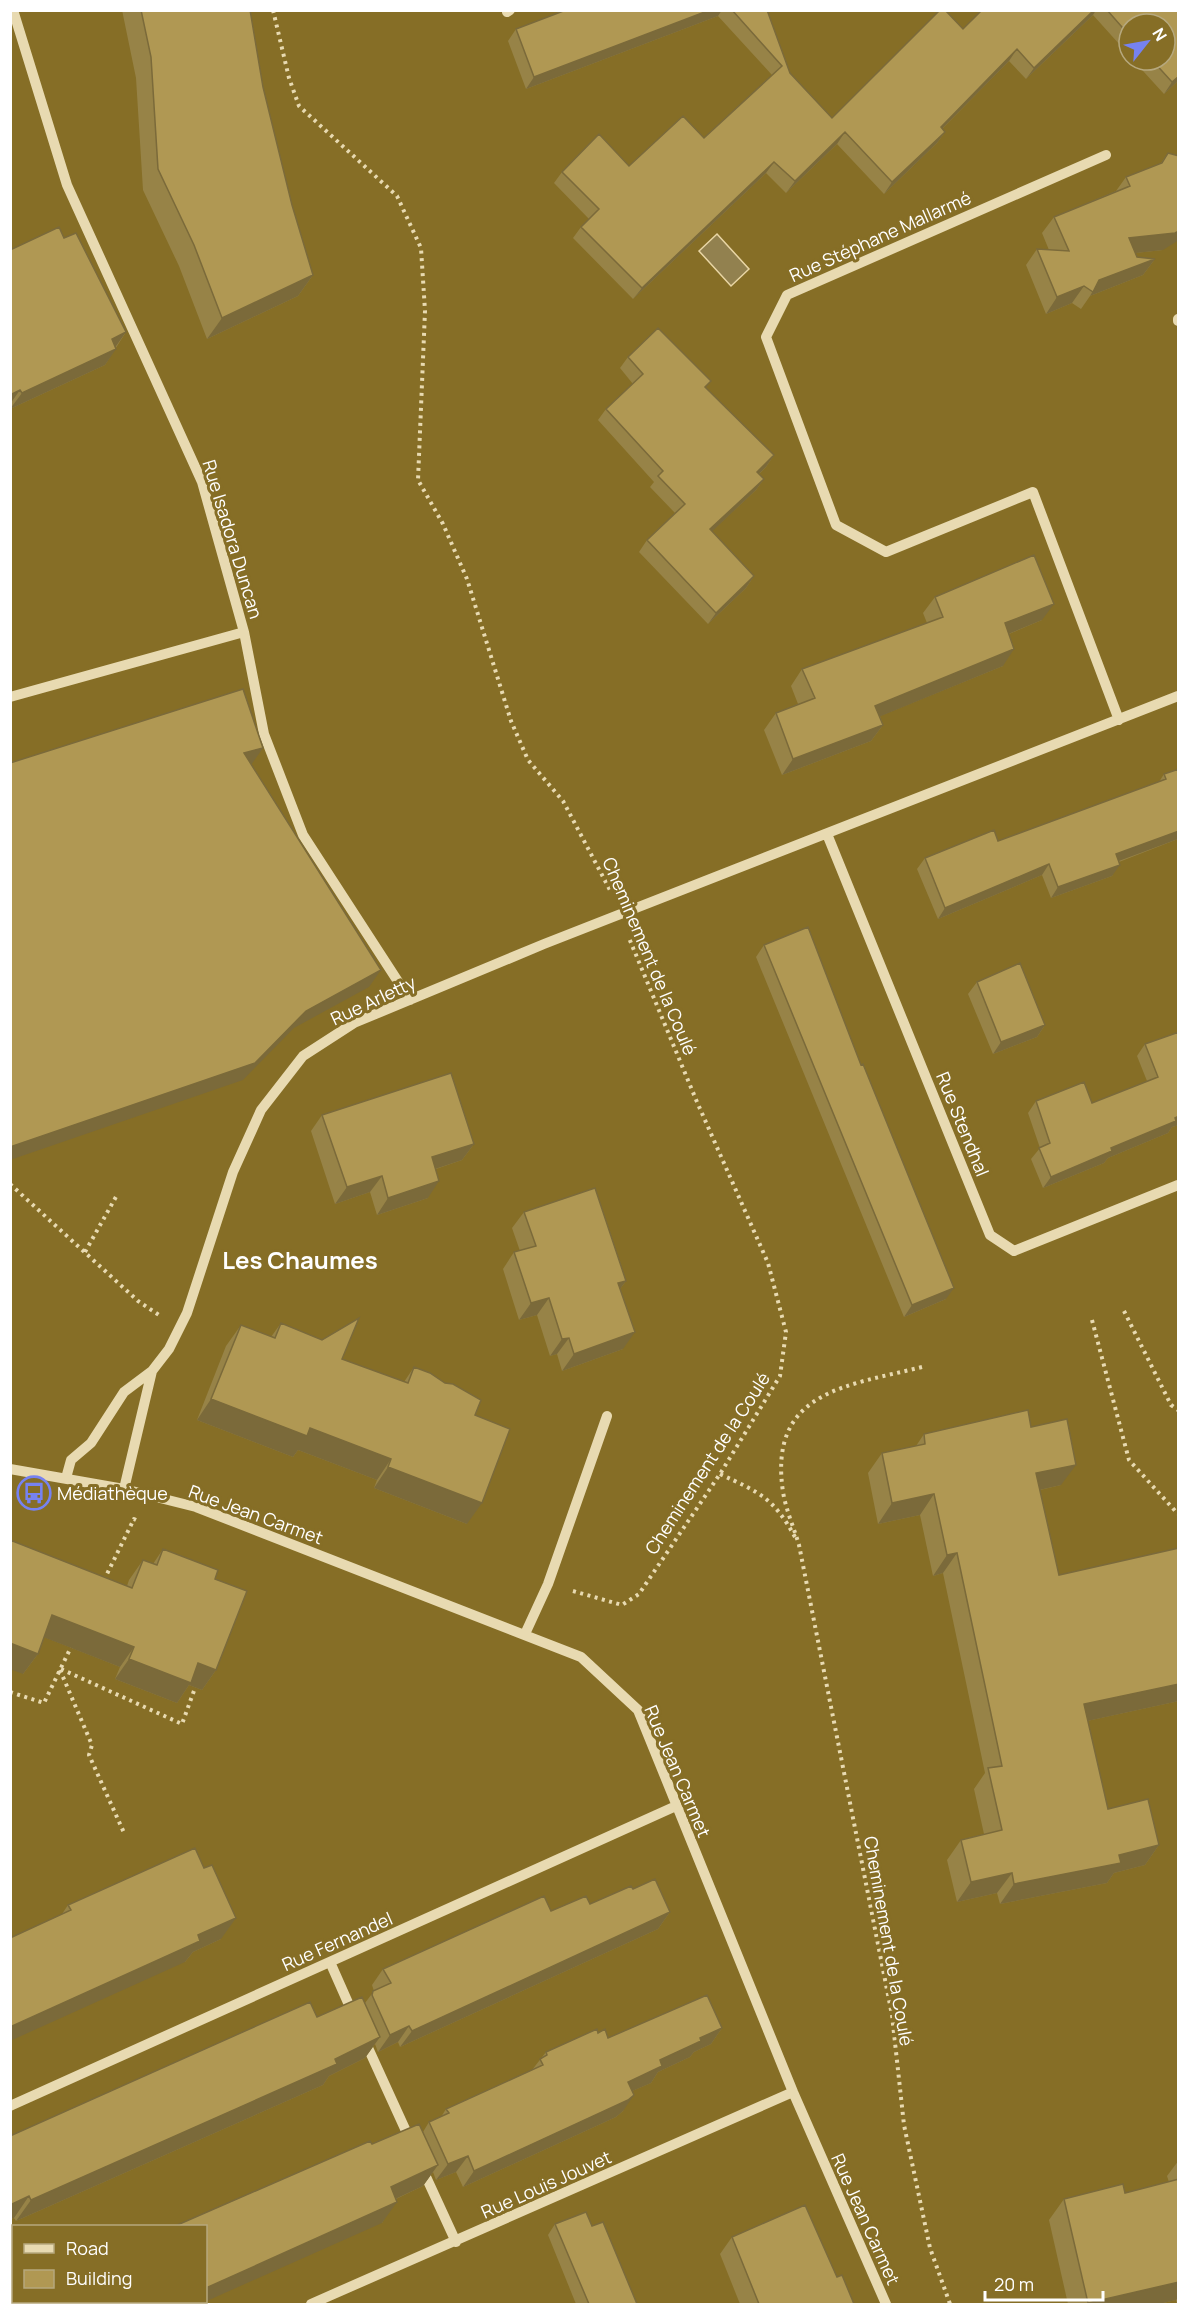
<svg xmlns="http://www.w3.org/2000/svg" width="1189" height="2315" font-family="Manrope,sans-serif">
<rect width="100%" height="100%" fill="#866e26"/>
<path fill="#92814f" stroke="#e9d6a5" stroke-width="1.5" d="M717,234L749,269L731,286L699,251Z"/>
<g fill="none" stroke-linecap="round" stroke-linejoin="round">
<path stroke="#e8dab1" stroke-width="4" stroke-dasharray="3 4.5" stroke-linecap="butt" d="M273,10L289,78L299,106L397,196L421,248L425,311L418,480L443,524L467,579L511,721L528,760L563,801L611,892
M10,1184L138,1301L159,1315
M85,1252L117,1195
M1124,1311L1171,1405L1178,1410
M1092,1320L1129,1460L1178,1514
M922,1367C846,1386 768,1391 783,1492C786,1510 794,1528 799,1545L892,2015L904,2125L930,2248L950,2304
M720,1474C760,1493 773,1497 795,1537
M104,1580L134,1519L136,1520
M573,1591L622,1605L639,1594L720,1474L780,1376L786,1332L768,1263L697,1102L629,938
M61,1669L182,1724L195,1688
M60,1670L92,1745L89,1755L125,1835
M10,1692L44,1703L73,1643"/>
<path stroke="#e8dab1" stroke-width="10" d="M13,10L67,185L202,482L244,632L264,734L303,835L410,1000
M507,12L510,10
M1106,155L787,295L766,337L836,525L886,552L1033,492L1119,720
M1178,319V321
M10,697L244,632
M827,834L990,1235L1014,1251L1178,1185
M10,1469L124,1489L196,1507L581,1657L638,1710L793,2092L886,2304
M66,1478L71,1460L91,1443L124,1392L152,1371L169,1349L187,1313L233,1172L261,1110L303,1056L354,1023L544,944L1178,696
M124,1489L152,1371
M525,1634L548,1584L607,1416
M330,1962L353,2014
M364,2039L411,2142
M10,2106L676,1806
M422,2168L456,2242
M311,2304L793,2092"/>
</g>
<path fill="#978347" d="M122,10H250L263,87L292,205L313,275L298,296L207,339L179,266L143,190L136,78Z
M566,10H767L790,73L832,118L963,29L1048,10H1179V80L1164,94L1133,60H1165L1129,24V55L1093,15L1026,79L1009,61L942,129L945,132L937,143L884,194L837,144L786,193L766,173L633,299L573,238L581,227L589,219L554,183L562,172L629,166L704,138L772,75L718,16L526,89L508,41L516,29Z
M1168,153L1163,250L1135,253L1137,257L1155,259L1143,275L1090,296L1081,309L1072,303L1046,314L1026,265L1037,249L1049,250L1042,233L1054,217L1116,191L1126,177L1161,163Z
M64,238L126,332L105,365L10,409V250Z
M628,357L706,388L774,455L766,467L759,474L764,479L756,490L712,531L754,576L746,588L708,624L639,552L647,540L675,513L650,487L654,482L598,420L606,409L633,384L620,368Z
M935,597L1042,620L1009,634L1003,666L880,716L883,725L871,741L782,775L764,730L776,713L798,704L791,686L802,669L927,623L923,613Z
M1179,769V840L1178,839L1119,862L1112,876L1051,898L1042,875L938,919L917,869L925,858L998,841L1159,782L1164,774Z
M764,945L861,1065L946,1299L904,1317L756,957Z
M977,982L1045,1025L1037,1037L993,1054L968,994Z
M1179,1032V1125L1172,1127L1168,1133L1108,1158L1104,1163L1043,1188L1031,1159L1040,1148L1028,1113L1036,1101L1092,1103L1147,1081L1137,1056L1145,1044Z
M322,1115L474,1144L462,1160L436,1169L428,1198L377,1215L370,1192L335,1204L311,1131Z
M524,1212L626,1281L620,1289L623,1349L562,1371L557,1354L550,1356L537,1315L519,1320L503,1269L514,1252L520,1251L512,1228Z
M281,1323L342,1359L404,1382L414,1367L475,1415L467,1524L374,1488L377,1480L298,1450L293,1457L197,1420L226,1346L241,1325L271,1337Z
M1031,1427L1061,1485L1040,1490L1059,1575L1179,1548V1701L1087,1721L1108,1809L1159,1845L1145,1865L1114,1873L1107,1883L1000,1904L997,1893L957,1902L947,1860L961,1840L984,1834L974,1789L985,1773L943,1573L933,1576L920,1515L878,1524L868,1473L882,1453L916,1446L924,1434Z
M10,1540L127,1586L129,1580L143,1560L153,1564L163,1549L215,1579L216,1670L202,1690L189,1685L177,1703L115,1679L120,1667L44,1637L38,1654L23,1674Z
M633,1889L670,1912L658,1929L400,2047L398,2042L378,2052L375,2044L365,2058L329,2076L323,2085L16,2221L14,2218L10,2219V2136L317,2017L365,2003L374,1991L372,1985L383,1969L551,1911L590,1904Z
M68,1905L221,1939L193,1952L185,1962L62,1914Z
M722,2028L711,2044L694,2052L690,2057L658,2072L651,2083L632,2091L623,2111L616,2117L463,2187L456,2172L436,2180L433,2172L423,2186L396,2199L382,2223L372,2144L423,2132L429,2122L441,2117L446,2109L532,2070L546,2052L598,2033L608,2038Z
M1179,2160V2304H1177L1176,2300L1159,2304H1068L1049,2220L1064,2199L1125,2193L1169,2182L1167,2176Z
M555,2224L592,2226L637,2304H576L548,2235Z
M732,2237L837,2277L854,2304H740L720,2254Z"/>
<path fill="#7b6a3a" d="M710,10H722L718,16L526,89L534,77Z
M1094,10H1096L1093,15L1026,79L1034,68Z
M1017,49L1009,61L933,138L941,127Z
M1179,76V80L1164,94L1172,82Z
M845,132L837,144L786,193L795,181Z
M945,132L937,143L884,194L892,182Z
M774,162L766,173L633,299L642,288Z
M1179,231V240L1163,250L1118,255L1129,238Z
M1155,259L1143,275L1090,296L1099,280Z
M313,275L298,296L207,339L222,318Z
M1084,286L1072,303L1046,314L1057,297Z
M126,332L114,349L112,339Z
M116,349L105,365L10,409L22,393Z
M20,390L10,404V395Z
M774,455L766,467L749,483L757,472Z
M764,479L756,490L702,541L710,529Z
M754,576L746,588L708,624L716,613Z
M1054,604L1042,620L994,640L1005,623Z
M1014,649L1003,666L864,723L875,706Z
M883,725L871,741L782,775L793,759Z
M263,748L251,765L244,753Z
M1179,831L1178,839L1108,865L1116,854Z
M1049,864L1042,875L938,919L945,908Z
M1120,865L1112,876L1051,898L1058,887Z
M381,970L369,987L294,1028L243,1080L10,1160V1147L306,1011Z
M1045,1025L1037,1037L993,1054L1001,1042Z
M1179,1116V1125L1172,1127L1168,1133L1108,1158L1104,1163L1043,1188L1051,1177Z
M474,1144L462,1160L420,1174L432,1157Z
M382,1176L370,1192L335,1204L347,1187Z
M439,1181L428,1198L377,1215L388,1198Z
M626,1281L614,1297L618,1283Z
M954,1288L946,1299L904,1317L912,1305Z
M549,1298L537,1315L519,1320L531,1303Z
M635,1332L623,1349L562,1371L574,1354Z
M569,1338L557,1354L550,1356L562,1339Z
M211,1399L310,1428L391,1459L377,1480L298,1450L293,1457L197,1420Z
M1076,1465L1061,1485L1022,1494L1036,1473Z
M388,1467L482,1503L467,1524L374,1488Z
M934,1494L920,1515L878,1524L892,1503Z
M957,1553L943,1573L933,1576L947,1555Z
M52,1615L134,1647L120,1667L38,1635Z
M10,1643L38,1654L23,1674L10,1669Z
M129,1659L198,1663L216,1670L202,1690L189,1685L177,1703L115,1679Z
M1179,1684V1701L1069,1725L1084,1704Z
M1159,1845L1145,1865L1114,1873L1107,1883L1000,1904L1014,1884L1119,1855Z
M1012,1873L997,1893L957,1902L971,1882Z
M670,1912L658,1929L400,2047L412,2031Z
M236,1918L221,1939L193,1952L185,1962L10,2041V2027L198,1935Z
M409,2026L398,2042L378,2052L390,2035Z
M722,2028L711,2044L694,2052L690,2057L658,2072L651,2083L616,2098L628,2082L660,2060L700,2038Z
M380,2037L365,2058L329,2076L323,2085L16,2221L31,2200L335,2059Z
M634,2095L623,2111L616,2117L463,2187L474,2171Z
M468,2156L456,2172L436,2180L448,2164Z
M438,2165L423,2186L376,2208L391,2187Z
M29,2196L14,2218L10,2219V2205Z
M397,2202L382,2223L200,2304H168L175,2301H206V2288Z
M1179,2282V2297L1176,2300L1159,2304H1087L1088,2303Z"/>
<path fill="#b09853" stroke="#7b6a3a" stroke-width="1.5" d="M141,10H250L263,87L292,205L313,275L222,318L194,245L158,169L151,57Z
M566,10H710L534,77L516,29Z
M732,10H767L790,73L832,118L940,10H945L963,29L982,10H1094L1034,68L1017,49L941,127L945,132L892,182L845,132L795,181L774,162L642,288L581,227L599,209L562,172L599,134L629,166L683,116L704,138L782,66Z
M1107,10H1179V76L1172,82L1152,60H1165V24H1129V35Z
M1168,153L1179,156V231L1175,233L1129,238L1137,257L1155,259L1099,280L1093,292L1084,286L1057,297L1037,249L1069,251L1054,217L1130,186L1126,177L1162,163Z
M59,227L64,238L76,233L126,332L112,339L116,349L22,393L20,390L10,395V250Z
M658,328L711,381L705,387L774,455L757,472L764,479L710,529L754,576L716,613L647,540L685,504L658,476L663,471L606,409L643,374L628,357Z
M1034,555L1054,604L1005,623L1014,649L875,706L883,725L793,759L776,713L815,698L802,669L943,617L935,597Z
M243,689L263,748L244,753L381,970L306,1011L255,1063L10,1147V763Z
M1179,769V831L1116,854L1120,865L1058,887L1049,864L945,908L925,858L994,830L998,841L1166,779L1164,774Z
M808,927L861,1065L863,1064L954,1288L912,1305L764,945Z
M1020,963L1045,1025L1001,1042L977,982Z
M1179,1032V1116L1175,1118L1176,1121L1111,1148L1112,1151L1051,1177L1039,1148L1050,1143L1036,1101L1084,1082L1092,1103L1158,1077L1145,1044Z
M451,1073L474,1144L432,1157L439,1181L388,1198L382,1176L347,1187L322,1115Z
M595,1188L626,1281L618,1283L635,1332L574,1354L569,1338L562,1339L549,1298L531,1303L514,1252L536,1246L524,1212Z
M359,1318L342,1359L408,1383L414,1367L430,1373L445,1383L453,1384L481,1400L475,1415L510,1429L482,1503L388,1467L391,1459L310,1428L307,1436L211,1399L241,1325L275,1338L281,1323L322,1340Z
M1028,1410L1031,1427L1067,1419L1076,1465L1036,1473L1059,1575L1179,1548V1684L1084,1704L1108,1809L1148,1799L1159,1845L1119,1855L1121,1863L1014,1884L1012,1873L971,1882L961,1840L1002,1830L988,1768L1002,1766L957,1553L947,1555L934,1494L892,1503L882,1453L925,1444L924,1434Z
M10,1540L132,1588L143,1560L157,1565L163,1549L218,1570L215,1579L247,1591L216,1670L198,1663L191,1683L129,1659L134,1647L52,1615L38,1654L10,1643Z
M195,1848L204,1868L212,1865L236,1918L198,1935L200,1941L10,2027V1938L71,1910L68,1905Z
M655,1879L670,1912L412,2031L409,2026L390,2035L372,1995L373,1991L391,1983L383,1969L544,1896L551,1911L586,1896L590,1904L631,1886L633,1889Z
M707,1995L722,2028L700,2038L701,2041L660,2060L662,2066L628,2082L634,2095L628,2100L474,2171L468,2156L448,2164L429,2122L449,2113L446,2109L543,2065L540,2059L547,2055L546,2052L597,2029L598,2033L605,2029L608,2038Z
M362,1997L380,2037L335,2059L337,2064L31,2200L29,2196L10,2205V2136L310,2002L317,2017Z
M419,2124L438,2165L391,2187L397,2202L206,2288V2226H175L370,2141L372,2144Z
M1179,2179V2282L1088,2303L1064,2199L1123,2184L1125,2193Z
M805,2205L837,2277L842,2275L854,2304H759L732,2237Z
M586,2212L592,2226L603,2222L637,2304H589L555,2224Z
M19,2301H175L168,2304H13Z"/>
<defs>
<g id="bus-ring" transform="scale(1.725)"><circle r="9.5" fill="#866e26" stroke="#7682f1" stroke-width="1.5"/><path d="M-5-6H5V4H4V6H2V4H-2V6H-4V4H-5ZM-3.5-4V0h7V-4ZM-3.5 1.2v1.5H-2V1.2ZM2 1.2v1.5H3.5V1.2Z" fill="#7682f1"/></g>
</defs>
<g fill-rule="evenodd">
<use href="#bus-ring" x="34" y="1493"/>
</g>
<g text-anchor="middle" dominant-baseline="central" stroke-width="6" stroke-linejoin="round" paint-order="stroke">
<g font-size="18" fill="#fff" stroke="#866e26">
<text transform="translate(880 236) rotate(-24)">Rue Stéphane Mallarmé</text>
<text transform="translate(233 539) rotate(73)">Rue Isadora Duncan</text>
<text transform="translate(650 956) rotate(67)">Cheminement de la Coulé</text>
<text transform="translate(373 1000) rotate(-25)">Rue Arletty</text>
<text transform="translate(963 1124) rotate(68)">Rue Stendhal</text>
<text transform="translate(707 1463) rotate(-57)">Cheminement de la Coulé</text>
<text transform="translate(256 1514) rotate(20)">Rue Jean Carmet</text>
<text transform="translate(678 1771) rotate(67)">Rue Jean Carmet</text>
<text transform="translate(337 1941) rotate(-24)">Rue Fernandel</text>
<text transform="translate(889 1941) rotate(80)">Cheminement de la Coulé</text>
<text transform="translate(546 2184) rotate(-24)">Rue Louis Jouvet</text>
<text transform="translate(866 2219) rotate(66)">Rue Jean Carmet</text>
</g>
<g font-size="18" fill="#fff" stroke="#866e26" text-anchor="start">
<text x="57" y="1493">Médiathèque</text>
</g>
<g font-size="24" font-weight="bold" fill="#fff" stroke="#866e26">
<text x="300" y="1259">Les Chaumes</text>
</g>
</g>
<rect width="1189" height="2315" fill="none" stroke="#ffffff" stroke-width="24"/>
<rect x="12" y="2225" width="195" height="78" fill="#866e26" stroke="#b6a87d" stroke-width="1.5"/>
<rect x="24" y="2244" width="30" height="9" fill="#e8dab1" stroke="#b6a87d" stroke-width="1.5"/>
<text x="66" y="2255" font-size="18" fill="#ffffff">Road</text>
<rect x="24" y="2270" width="30" height="18" fill="#b09853" stroke="#b6a87d" stroke-width="1.5"/>
<text x="66" y="2285" font-size="18" fill="#ffffff">Building</text>
<g transform="translate(1147 42) rotate(59)"><circle r="28" fill="#866e26" stroke="#b6a87d" stroke-width="1.5"/>
<path d="M0-4.5L10 22L0 15L-10 22Z" fill="#7682f1"/>
<text y="-9" font-size="16" font-weight="bold" text-anchor="middle" fill="#ffffff">N</text>
</g>
<path d="M985 2291v9h118v-9" fill="none" stroke="#ffffff" stroke-width="3"/>
<text x="994" y="2291" font-size="18" fill="#ffffff" stroke="#866e26" stroke-width="4.5" paint-order="stroke">20 m</text>
</svg>
